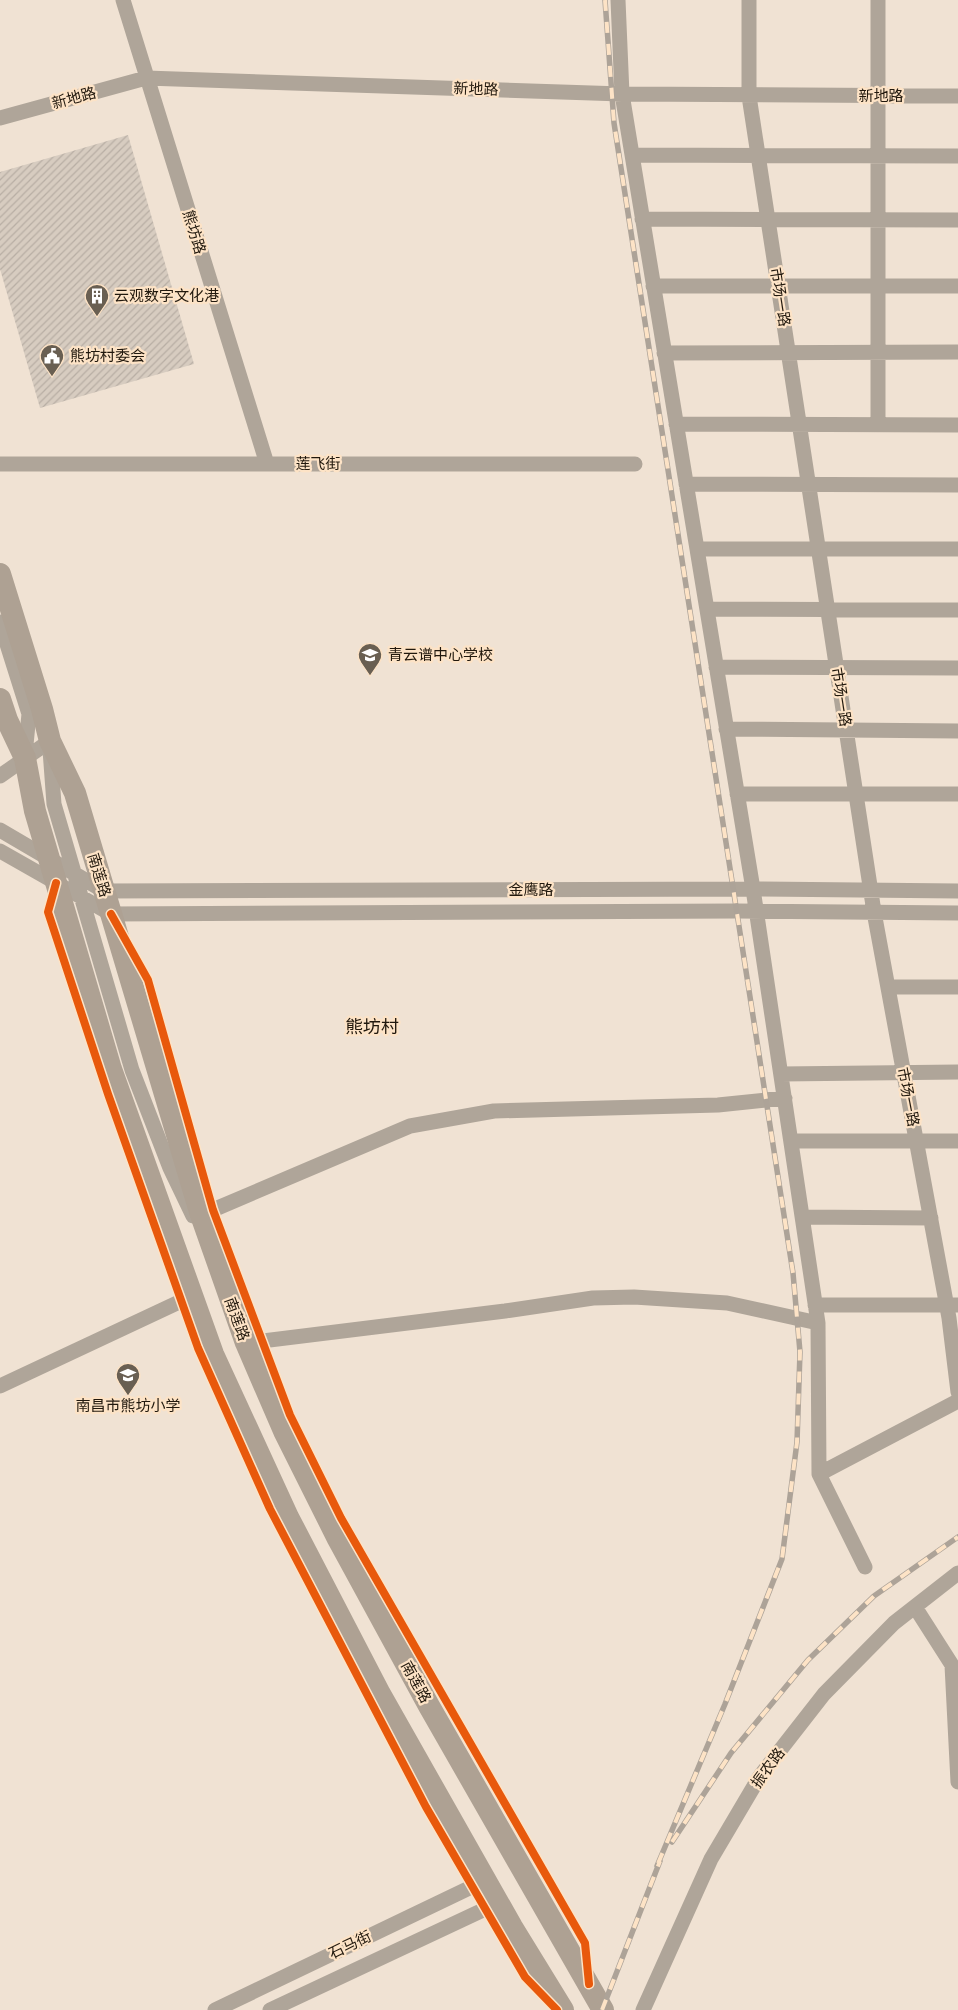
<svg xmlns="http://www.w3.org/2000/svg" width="958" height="2010" font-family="'Fira Sans Condensed','Noto Sans SC',sans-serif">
<defs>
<pattern id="building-hatch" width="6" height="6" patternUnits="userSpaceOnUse" patternTransform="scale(1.25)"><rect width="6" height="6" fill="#d7ccc0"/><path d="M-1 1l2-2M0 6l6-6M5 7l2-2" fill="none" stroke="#b8aea4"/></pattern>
</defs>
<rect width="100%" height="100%" fill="#f0e2d3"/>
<path fill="url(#building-hatch)" d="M128,135L194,364L40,408L0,269V172Z"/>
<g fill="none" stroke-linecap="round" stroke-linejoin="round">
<path stroke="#afa599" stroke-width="15" d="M123,0L267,464
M618,0L622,94L753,889L818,1323L819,1474L865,1567
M749,0V96L874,912L949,1318L958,1392
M0,118L146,78L622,94L958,96
M632,155L958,156
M642,219L958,220
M653,286H958
M664,353L958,352
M676,424L958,425
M878,425V0
M0,464H635
M686,484L958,485
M697,549H958
M707,609L958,610
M0,622L29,714L25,755
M716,667L958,668
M726,729L958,731
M50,750L54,804L132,1070L170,1168L193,1216
M0,776L50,741
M737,794H958
M0,830L104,891L753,889L958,891
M0,851L111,914L737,911L958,913
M888,987H958
M781,1074L958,1072
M791,1141H958
M201,1215L410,1126L494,1111L718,1105L785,1098
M802,1217L931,1218
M815,1305H958
M246,1343L505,1311L593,1298L634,1297L727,1303L818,1323
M0,1386L192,1296
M819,1474L958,1401
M915,1607L952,1665L958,1782
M215,2010L486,1880
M270,2010L498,1903
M643,2010L711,1859L760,1776L824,1694L894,1623L958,1573"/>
<path stroke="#aea193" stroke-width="22" d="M0,574L42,709L50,741L75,793L201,1215L246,1343L284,1431L338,1539L429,1706L603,2010
M0,699L7,720L25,758L35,811L111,1069L213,1354L288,1517L380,1694L512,1927L563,2010"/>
<g stroke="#ada398" stroke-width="5.5">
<path id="rail" d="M605,0L614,123L793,1273L800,1352L797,1442L782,1559L725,1704L657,1866
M672,1842L731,1753L808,1660L874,1596L958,1537
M602,2010L660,1861"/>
</g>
<use href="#rail" stroke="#fde3c6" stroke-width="4" stroke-dasharray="11" stroke-linecap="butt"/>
<g stroke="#fde3c6" stroke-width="11">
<path id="cycleway" d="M56,883L48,912L108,1094L198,1348L270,1509L426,1807L525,1977L557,2010
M111,914L148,980L213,1210L290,1415L341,1518L585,1943L589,1984"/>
</g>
<use href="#cycleway" stroke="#e8590c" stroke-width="8"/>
</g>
<defs>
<g id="building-pin" transform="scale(1.25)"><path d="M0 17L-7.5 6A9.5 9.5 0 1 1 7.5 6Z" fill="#695f52" stroke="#fde3c6"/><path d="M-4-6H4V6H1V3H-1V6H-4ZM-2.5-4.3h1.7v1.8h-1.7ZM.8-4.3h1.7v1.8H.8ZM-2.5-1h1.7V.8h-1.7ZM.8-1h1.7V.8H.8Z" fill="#fff"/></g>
<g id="civic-pin" transform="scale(1.25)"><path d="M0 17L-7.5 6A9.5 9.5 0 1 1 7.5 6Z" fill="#695f52" stroke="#fde3c6"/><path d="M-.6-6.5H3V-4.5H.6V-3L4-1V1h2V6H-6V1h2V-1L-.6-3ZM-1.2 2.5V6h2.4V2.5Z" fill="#fff"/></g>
<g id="school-pin" transform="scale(1.25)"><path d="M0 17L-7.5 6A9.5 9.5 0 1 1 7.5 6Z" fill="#695f52" stroke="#fde3c6"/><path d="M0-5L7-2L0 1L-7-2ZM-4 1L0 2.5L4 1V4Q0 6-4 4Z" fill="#fff"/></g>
</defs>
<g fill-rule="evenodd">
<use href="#building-pin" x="97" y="296"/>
<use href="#civic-pin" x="52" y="356"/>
<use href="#school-pin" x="370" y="655"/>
<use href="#school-pin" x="128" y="1375"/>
</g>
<g text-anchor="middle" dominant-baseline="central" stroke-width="4.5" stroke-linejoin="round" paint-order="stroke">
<g font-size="15" fill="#21180d" stroke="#fde3c6">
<text transform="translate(476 89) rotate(2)">新地路</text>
<text x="881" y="96">新地路</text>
<text transform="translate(74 98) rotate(-15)">新地路</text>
<text transform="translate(194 232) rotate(73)">熊坊路</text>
<text transform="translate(780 297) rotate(81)">市场一路</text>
<text x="318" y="464">莲飞街</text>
<text transform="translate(841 697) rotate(81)">市场一路</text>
<text transform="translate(99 875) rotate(73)">南莲路</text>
<text x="531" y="890">金鹰路</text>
<text transform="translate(908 1097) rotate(79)">市场一路</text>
<text transform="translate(237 1319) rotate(70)">南莲路</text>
<text transform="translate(416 1682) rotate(61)">南莲路</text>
<text transform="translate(768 1768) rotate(-54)">振农路</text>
<text transform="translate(350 1945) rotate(-26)">石马街</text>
</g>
<g font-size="15" fill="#21180d" stroke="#fde3c6" text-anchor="start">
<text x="114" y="296">云观数字文化港</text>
<text x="70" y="356">熊坊村委会</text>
<text x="388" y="655">青云谱中心学校</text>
<text x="128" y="1406" text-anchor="middle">南昌市熊坊小学</text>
</g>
<g font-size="18" fill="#21180d" stroke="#fde3c6">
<text x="372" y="1027">熊坊村</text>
</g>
</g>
</svg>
